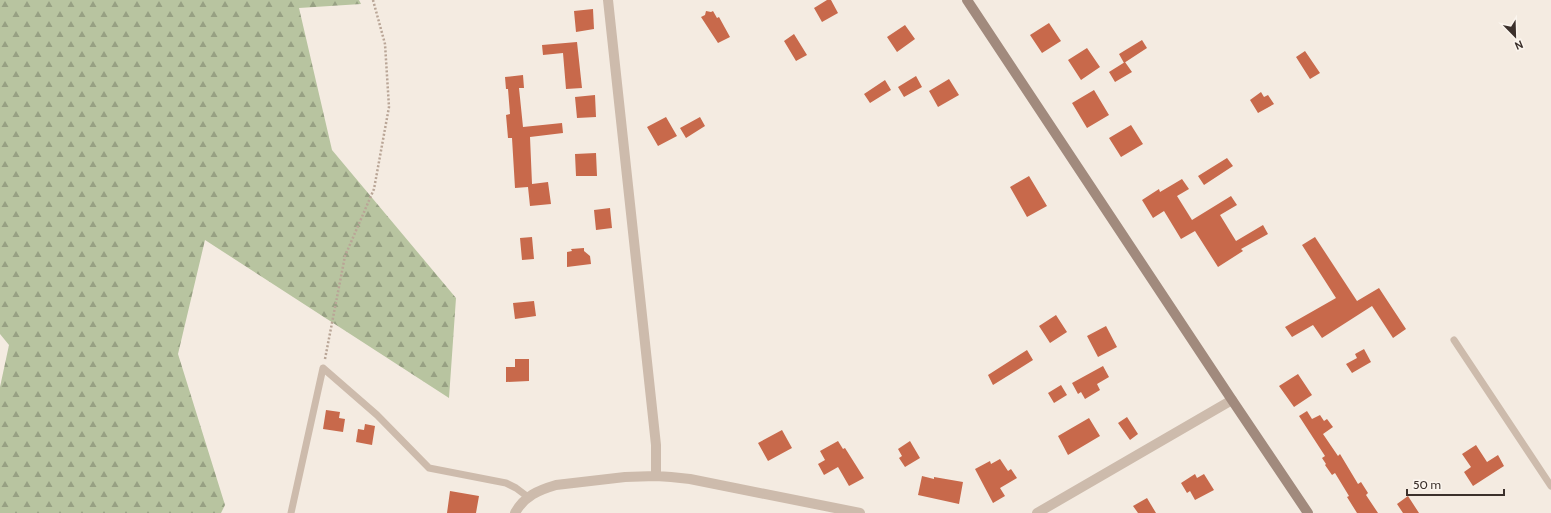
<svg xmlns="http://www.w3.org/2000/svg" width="1551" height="513" font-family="Cabin,sans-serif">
<defs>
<pattern id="forest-firs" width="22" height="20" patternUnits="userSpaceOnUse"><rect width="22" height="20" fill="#b8c4a0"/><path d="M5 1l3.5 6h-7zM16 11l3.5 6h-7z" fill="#97a083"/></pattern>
</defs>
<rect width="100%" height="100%" fill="#f4ebe1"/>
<path fill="url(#forest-firs)" d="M0,0H359L361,4L299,8L332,150L456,298L449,398L205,240L178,354L225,505L221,513H0V387L9,345L0,334Z"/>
<path fill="#c8694b" d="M827,0H831L838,13L822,22L814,8Z
M593,9L594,29L576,32L574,11Z
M706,11L711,12L713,11L717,18L719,17L730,37L718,43L701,17L705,15Z
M1049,23L1061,41L1042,53L1030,35Z
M905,25L915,39L897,52L887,37Z
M794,34L807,55L796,61L784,41Z
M1142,40L1147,48L1124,63L1119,54Z
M577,42L582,88L566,89L563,53L543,55L542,45Z
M1087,48L1100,67L1081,80L1068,60Z
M1305,51L1320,73L1310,79L1296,57Z
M1125,62L1132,72L1115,82L1109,72Z
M523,75L524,88H519L523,127L562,123L563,133L530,137L532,184L548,182L551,204L530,206L528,187L515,188L512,138H508L506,115L510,114L508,89H506L505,77Z
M916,76L922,87L904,97L898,87Z
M949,79L959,95L938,107L929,91Z
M885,80L891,90L870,103L864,94Z
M1094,90L1109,115L1087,128L1072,103Z
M1261,92L1264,97L1268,95L1274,104L1258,113L1250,100Z
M595,95L596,117L577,118L575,97Z
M666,117L677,136L658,146L647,127Z
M700,117L705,126L686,138L680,128Z
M1131,125L1143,144L1121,157L1109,138Z
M596,153L597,176H576L575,154Z
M1227,158L1233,166L1204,185L1198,176Z
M1029,176L1047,206L1027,217L1010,187Z
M1182,179L1189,189L1177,196L1192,220L1231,196L1237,205L1220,215L1236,241L1263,225L1268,234L1241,249L1243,251L1218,267L1195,231L1181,239L1164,211L1153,218L1142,200L1159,189L1160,192Z
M610,208L612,228L596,230L594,210Z
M532,237L534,259L522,260L520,238Z
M1315,237L1357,301L1379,288L1406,329L1393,338L1372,306L1322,338L1313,325L1292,337L1285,327L1336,298L1302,245Z
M584,248V251L590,256L591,264L567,267V252L572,251L571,249Z
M534,301L536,316L515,319L513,303Z
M1056,315L1067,332L1050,343L1039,326Z
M1106,326L1117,347L1098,357L1087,336Z
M1364,349L1371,362L1352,373L1346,364L1357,358L1355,354Z
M1027,350L1033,360L993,385L988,375Z
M515,359H529V381L506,382V367H515Z
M1103,366L1109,377L1097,384L1100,390L1085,399L1081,392L1078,394L1072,383Z
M1298,374L1312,395L1294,407L1279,386Z
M1061,385L1067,395L1054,403L1048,393Z
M326,410L340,412L339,418L345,419L343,432L323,429Z
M1307,411L1312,419L1320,415L1324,421L1327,419L1333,427L1323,434L1338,456L1340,454L1358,484L1361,482L1368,493L1366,495L1378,513H1357L1347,497L1349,496L1335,473L1332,475L1325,465L1326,464L1322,458L1325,456L1299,416Z
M1127,417L1138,434L1130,440L1118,423Z
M1089,418L1100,436L1068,455L1058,436Z
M365,424L375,426L372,445L356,442L358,429L364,430Z
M782,430L792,448L768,461L758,443Z
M838,441L843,449L845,448L864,478L849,486L838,467L824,475L818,464L825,460L820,451Z
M910,441L920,458L905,467L899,458L902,456L898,449Z
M1476,445L1487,462L1498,455L1504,466L1473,486L1464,472L1471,467L1462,454Z
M1000,459L1008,471L1011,469L1017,478L1000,488L1005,496L993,503L975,469L990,461L991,464Z
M1195,474L1197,478L1204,474L1214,490L1195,500L1190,491L1187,493L1181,483Z
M922,476L934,479V477L963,482L959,504L918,495Z
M450,491L479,496L476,513H447Z
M1408,496L1419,513H1403L1397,504Z
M1147,498L1156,513H1138L1133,506Z"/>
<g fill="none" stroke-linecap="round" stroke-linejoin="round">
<path stroke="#b9a596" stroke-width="2.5" stroke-dasharray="2 2" stroke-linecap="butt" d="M325,359L345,256L374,189L389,107L385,44L373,0"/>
<path stroke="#cdbbac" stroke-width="7" d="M1454,340L1551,486
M291,513L323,368L377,415L429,468L506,483L516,488L528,497"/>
<path stroke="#cdbbac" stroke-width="10" d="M608,0L656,445V476
M515,513C524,496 539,490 556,485L625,477L656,476L671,477L690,479L860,513
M1037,513L1232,400"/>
<path stroke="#a18a7d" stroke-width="10" d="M967,0L1232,400L1308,513"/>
</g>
<g transform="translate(1515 36) rotate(157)" stroke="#fbf5ee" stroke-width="3" paint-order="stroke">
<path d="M0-3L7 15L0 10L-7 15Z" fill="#3b302b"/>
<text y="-6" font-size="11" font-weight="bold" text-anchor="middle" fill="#3b302b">N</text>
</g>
<path d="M1407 489v6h97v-6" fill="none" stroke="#3b302b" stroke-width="2"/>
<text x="1413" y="489" font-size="12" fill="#3b302b" stroke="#fbf5ee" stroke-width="3" paint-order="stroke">50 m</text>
</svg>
